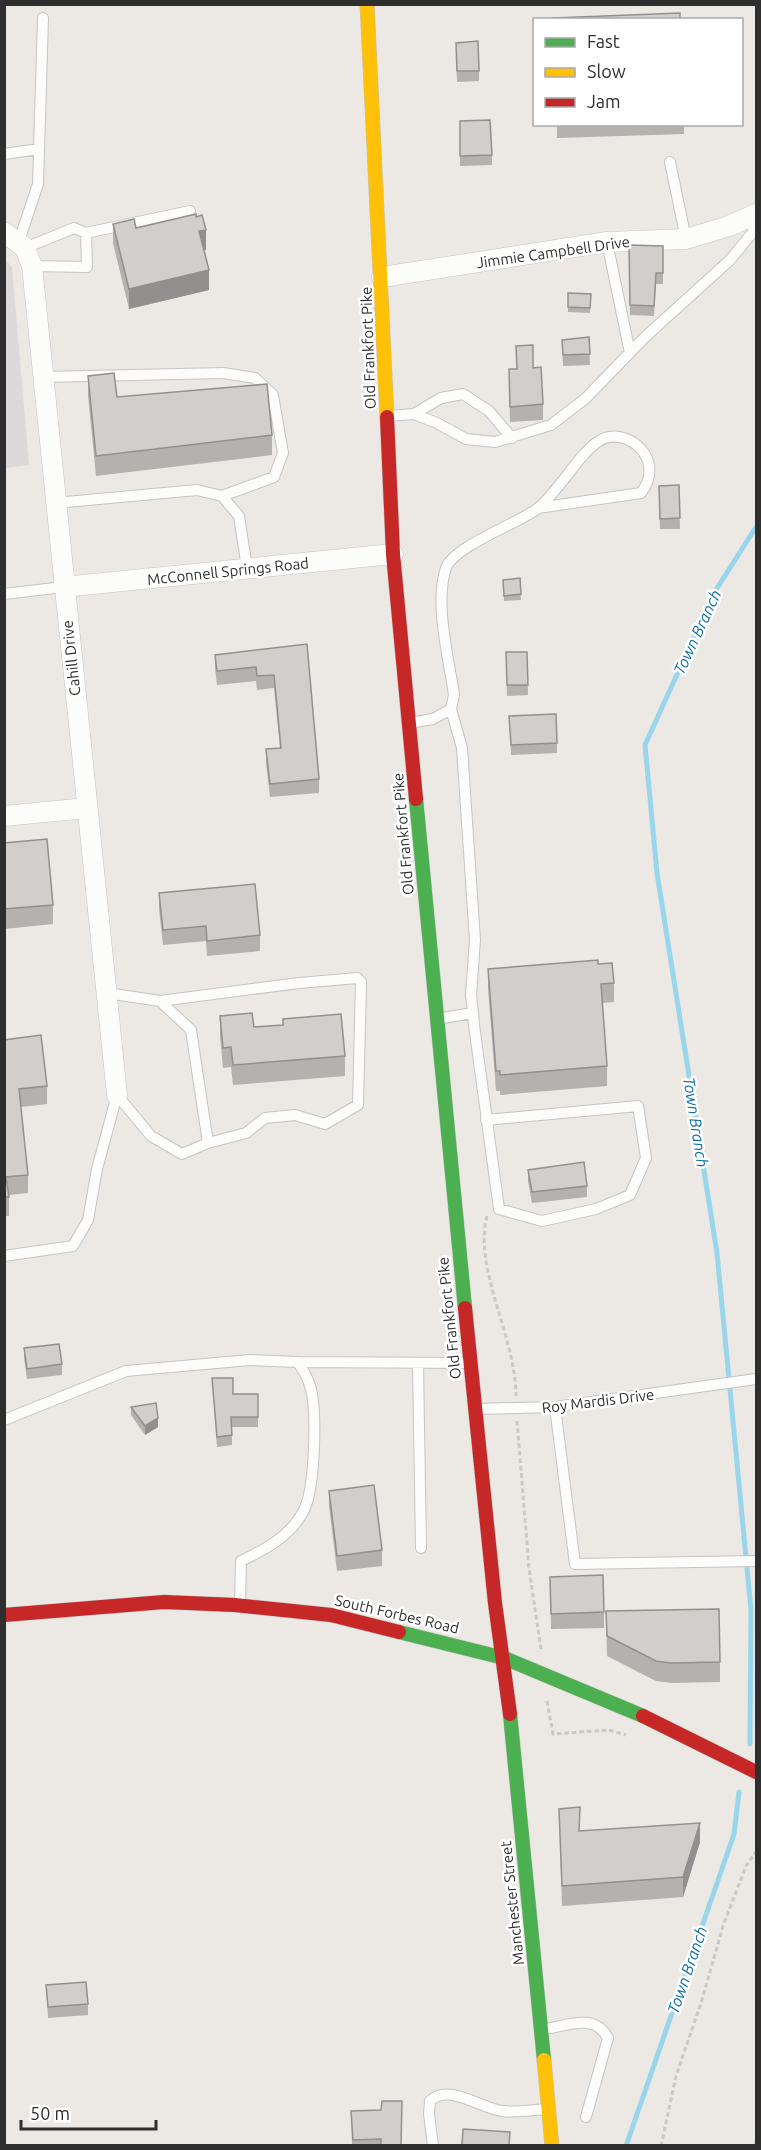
<svg xmlns="http://www.w3.org/2000/svg" width="761" height="2150" font-family="Ubuntu,sans-serif">
<rect width="100%" height="100%" fill="#ece8e4"/>
<path fill="#dcd9db" d="M4,258L12,267L29,465L5,468Z"/>
<g fill="none" stroke-linecap="round" stroke-linejoin="round">
<path stroke="#99d6ec" stroke-width="5" d="M750,1744L751,1610L717,1253L657,873L645,745L714,593L756,527
M626,2146L734,1834L739,1792"/>
<g stroke="#c5c4c5" stroke-width="12">
<path id="lane" d="M4,154L39,149
M670,162L686,239
M86,233L190,211
M19,241L38,184L43,18
M607,242L630,353
M25,248L74,228L86,233L87,267L32,266
M43,377L223,373L255,378L273,395L283,453L274,477L222,496
M414,414L441,398L463,394L489,411L512,438
M388,416L414,414L437,423L466,439L495,442L551,425L586,398L645,337L730,260L753,232L754,215
M55,503L197,490L222,496L239,516L247,568
M4,594L63,587
M451,709L462,748L475,940L471,995L473,1013
M409,723L433,719L451,709L454,695C449,659 434,603 446,568C454,546 517,524 537,509C557,494 580,452 599,441C627,424 667,460 641,493L538,508
M107,993L160,1001L191,1030L208,1143L182,1154L151,1136L117,1095
M160,1001L299,983L357,978L361,982L358,1105L325,1124L295,1115L265,1118L246,1133L208,1143
M436,1019L473,1013L474,1025L499,1209L542,1221L596,1209L630,1195L646,1158L638,1106L486,1120
M4,1256L73,1246L88,1220L97,1169L117,1095
M298,1362L470,1363
M418,1363L421,1548
M555,1407L575,1564L756,1561
M475,1409L555,1407L756,1379
M4,1420L126,1371L250,1360L298,1362C302,1369 307,1376 309,1383C318,1406 315,1488 304,1510C291,1536 266,1549 241,1561L240,1604
M541,2030C566,2026 594,2012 608,2038L586,2117
M433,2146L429,2114L430,2101C449,2083 480,2108 502,2111C516,2113 532,2110 546,2109"/>
</g>
<g stroke="#c5c4c5" stroke-width="21">
<path id="street" d="M4,232L25,248L32,266L117,1095
M382,277L607,242L686,239L729,226L756,214
M63,587L393,554
M4,816L87,808"/>
</g>
<g stroke="#c5c4c5" stroke-width="15">
<path id="fast" d="M416,799L465,1308
M399,1632L504,1658L643,1716
M510,1714L544,2060"/>
</g>
<g stroke="#c5c4c5" stroke-width="15">
<path id="slow" d="M367,4L387,417
M544,2060L552,2146"/>
</g>
<g stroke="#c5c4c5" stroke-width="15">
<path id="jam" d="M387,417L393,554L416,799
M465,1308L495,1603L510,1714
M4,1615L164,1602L235,1605L331,1615L399,1632
M643,1716L756,1772"/>
</g>
<path stroke="#c9c9c8" stroke-width="3" stroke-dasharray="4.5 3" stroke-linecap="butt" d="M487,1216C473,1269 516,1337 516,1396
M517,1421L529,1568L541,1650
M547,1701L553,1734L609,1730L626,1735
M661,2146L676,2076L702,2000L723,1926L746,1866L756,1852"/>
<use href="#lane" stroke="#fcfcfb" stroke-width="10"/>
<use href="#street" stroke="#fcfcfb" stroke-width="20"/>
<use href="#fast" stroke="#4caf50" stroke-width="14"/>
<use href="#slow" stroke="#ffc107" stroke-width="14"/>
<use href="#jam" stroke="#c62828" stroke-width="14"/>
<path stroke="#dfdfe1" stroke-width="4.5" d="M755,2146L756,2141"/>
</g>
<path fill="#b4b1af" d="M456,53L479,71V81L457,82Z
M460,121L492,155V165L460,166Z
M557,124H684V134L557,138Z
M113,224L206,250H204L209,290L129,309L113,243Z
M629,245L663,246V284H656L654,316L630,315Z
M568,293L591,294L590,313L568,312Z
M589,337L590,365L563,366L562,340Z
M516,346L533,368L543,404V420L510,422L509,369H517Z
M88,376L117,397L272,435V455L96,476L88,396Z
M679,485L680,529H660L659,486Z
M520,578L521,600L504,601L503,585Z
M307,644L319,779V793L270,797L266,763V749L280,748L274,688L257,690L256,681L217,685L215,669V655Z
M506,652H527L528,695L507,696Z
M509,716L557,743V753L511,755Z
M4,843L53,905V924L4,929Z
M159,893L260,935V951L207,956L206,941L163,945L159,909Z
M598,964L614,983V1002L602,1003L607,1066V1086L500,1095V1091H496L488,988V969Z
M220,1016L254,1027L283,1025V1019L345,1056V1076L233,1085L231,1067L223,1068L220,1036Z
M4,1040L47,1086V1104L21,1107L28,1175V1193L9,1195V1216H4Z
M528,1170L587,1186V1197L532,1203L528,1181Z
M24,1348L62,1364V1375L27,1379L24,1358Z
M212,1378L233,1394H258V1427H232V1445L217,1447Z
M131,1407L158,1427L145,1435L131,1415Z
M329,1491L382,1550V1566L337,1571L329,1506Z
M550,1577L604,1612V1628L551,1629Z
M606,1611L720,1662V1682L671,1683L656,1681L607,1656Z
M559,1809L580,1831L700,1842L683,1897L562,1906Z
M46,1985L88,2004V2015L48,2018Z
M351,2111L401,2145H352Z"/>
<path fill="#92908e" d="M206,230V250L199,251V231Z
M209,270V290L129,309V289Z
M158,1418V1427L145,1435V1426Z
M700,1823V1842L683,1897V1877Z"/>
<path fill="#d1cecb" stroke="#92908e" stroke-width="1.5" d="M680,13V20H553V18Z
M478,41L479,71H457L456,43Z
M490,120L492,155L460,156V121Z
M196,214V217L202,215L206,230L199,231L209,270L129,289L113,224L134,219L136,228Z
M629,245L663,246V273H656L654,306L630,305Z
M568,293L591,294L590,308L568,307Z
M589,337L590,354L563,355L562,340Z
M533,345V368L541,367L543,404L510,407L509,369H517L516,346Z
M114,373L117,397L267,384L272,435L96,456L88,376Z
M679,485L680,518L660,519L659,486Z
M520,578L521,594L504,596L503,580Z
M307,644L319,779L270,784L266,749L281,748L274,675L257,676L256,667L217,671L215,655Z
M506,652H527L528,685H507Z
M556,714L557,743L511,745L509,716Z
M47,839L53,905L4,909V843Z
M255,884L260,935L207,941L206,926L163,930L159,893Z
M598,960V964L612,963L614,983L601,984L607,1066L500,1075V1071H496L488,969Z
M252,1013L254,1027L283,1025V1019L341,1014L345,1056L233,1065L231,1047L223,1048L220,1016Z
M41,1035L47,1086L19,1089L28,1175L6,1177L9,1197H4V1040Z
M584,1162L587,1186L532,1192L528,1170Z
M59,1344L62,1364L27,1369L24,1348Z
M212,1378H233V1394H258V1417H231L232,1435L217,1437Z
M156,1403L158,1418L145,1426L131,1407Z
M374,1485L382,1550L337,1556L329,1491Z
M603,1575L604,1612L551,1614L550,1577Z
M719,1609L720,1662L671,1663L656,1661L607,1636L606,1611Z
M580,1807L579,1831L700,1823L683,1877L562,1886L559,1809Z
M86,1982L88,2004L48,2007L46,1985Z
M382,2101H402L401,2145H381V2139L353,2140L351,2111L381,2110Z
M463,2129L510,2132L509,2145H462Z"/>
<g text-anchor="middle" dominant-baseline="central" stroke-width="5" stroke-linejoin="round" paint-order="stroke">
<g font-size="15" fill="#2e2e2e" stroke="#fff">
<text transform="translate(553 252) rotate(-8)">Jimmie Campbell Drive</text>
<text transform="translate(368 348) rotate(-92)">Old Frankfort Pike</text>
<text transform="translate(228 571) rotate(-6)">McConnell Springs Road</text>
<text transform="translate(71 658) rotate(-96)">Cahill Drive</text>
<text transform="translate(403 834) rotate(-95)">Old Frankfort Pike</text>
<text transform="translate(449 1318) rotate(-96)">Old Frankfort Pike</text>
<text transform="translate(598 1401) rotate(-7)">Roy Mardis Drive</text>
<text transform="translate(397 1614) rotate(13)">South Forbes Road</text>
<text transform="translate(512 1903) rotate(-96)">Manchester Street</text>
</g>
<g font-size="16" font-style="italic" fill="#0d6fa3" stroke="#fff">
<text transform="translate(697 632) rotate(-65)">Town Branch</text>
<text transform="translate(696 1122) rotate(81)">Town Branch</text>
<text transform="translate(687 1970) rotate(-71)">Town Branch</text>
</g>
</g>
<rect width="761" height="2150" fill="none" stroke="#2e2e2e" stroke-width="12"/>
<rect x="533" y="18" width="210" height="108" fill="#ffffff" stroke="#ababab" stroke-width="1.5"/>
<rect x="545" y="38" width="30" height="9" fill="#4caf50" stroke="#ababab" stroke-width="1.5"/>
<text x="587" y="48" font-size="18" fill="#2e2e2e">Fast</text>
<rect x="545" y="68" width="30" height="9" fill="#ffc107" stroke="#ababab" stroke-width="1.5"/>
<text x="587" y="78" font-size="18" fill="#2e2e2e">Slow</text>
<rect x="545" y="98" width="30" height="9" fill="#c62828" stroke="#ababab" stroke-width="1.5"/>
<text x="587" y="108" font-size="18" fill="#2e2e2e">Jam</text>
<path d="M21 2120v9h135v-9" fill="none" stroke="#2e2e2e" stroke-width="3"/>
<text x="30" y="2120" font-size="18" fill="#2e2e2e" stroke="#ffffff" stroke-width="4.5" paint-order="stroke">50 m</text>
</svg>
